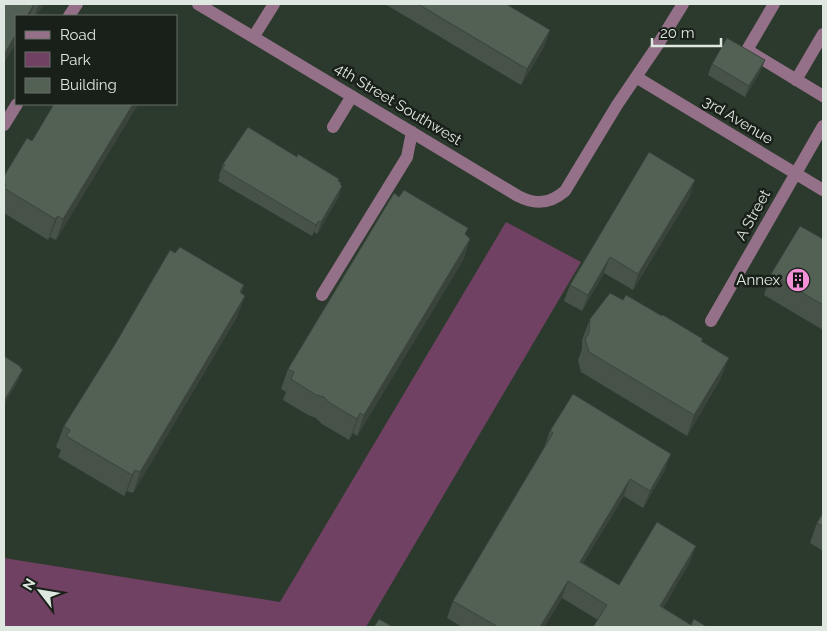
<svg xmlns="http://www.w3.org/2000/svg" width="827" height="631" font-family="Raleway,sans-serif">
<rect width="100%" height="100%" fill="#2c3a2d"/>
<path fill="#704162" d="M506,222L581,262L366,627H4V558L280,602Z"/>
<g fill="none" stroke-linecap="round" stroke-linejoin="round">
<path stroke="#957189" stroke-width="12" d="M198,4L518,196C535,205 550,204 565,191L617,105L657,46L683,4
M774,4L747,50L823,96
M69,16L77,4
M254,36L274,4
M636,77L823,190
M796,80L823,34
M4,125L17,104
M333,127L352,96
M322,295L407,157L412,132
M711,321L823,126"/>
</g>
<path fill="#475348" d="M4,4H44L36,16H16V42L4,63Z
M385,4H506L550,30L544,47L521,85Z
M765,60L760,72L745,97L708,75L712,64Z
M138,104L56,240L50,237L48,240L4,213V176L32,141Z
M297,157L338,181L342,186L338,198L317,234L314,232L312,236L218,181L220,176H219L223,164Z
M690,196L633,290L604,273L582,311L564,301L570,285Z
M466,235L470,239L463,260L357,436L353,433L349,440L322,424L316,418L308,415L283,400L286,392L281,389L288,369Z
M823,239V330L764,295L771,274Z
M175,253L244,285L241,293L237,317L133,493L127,491L124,496L58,457L61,450L56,447L64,426Z
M623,300L702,342L721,378L687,436L581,372L578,360L582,349V340L590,319Z
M550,431L665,470L643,508L624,496L583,563L619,585L690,562L663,608L691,625L707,627L598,620L562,598L544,627H462L447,618L453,601L544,448Z
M823,513V551L810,543L817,523Z"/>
<path fill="#3a443b" d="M35,4L30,16H27Z
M39,4H44L36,16H34Z
M550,30L544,47L521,85L527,69Z
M16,34V42L4,63V55Z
M765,60L760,72L745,97L749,86Z
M133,104H138L56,240L63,219Z
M695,180L690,196L633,290L638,274Z
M342,186L338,198L317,234L321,222Z
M58,216L50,237L48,240L55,219Z
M319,221L314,232L312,236L316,225Z
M470,239L463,260L357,436L364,415Z
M610,257L604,273L582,311L588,295Z
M245,296L237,317L133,493L140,472Z
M729,358L721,378L687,436L694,415Z
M23,369L18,381L4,405V401Z
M360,413L353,433L349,440L357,419Z
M671,454L665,470L643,508L650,491Z
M135,470L127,491L124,496L132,475Z
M630,479L624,496L574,578L580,562Z
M696,546L690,562L654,623L660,606Z
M568,581L562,598L544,627H540Z"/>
<path fill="#536154" stroke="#3a443b" d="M4,4H34L27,16H16V34L4,55Z
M418,4H506L550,30L527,69Z
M727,38L765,60L749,86L712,64Z
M54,104H133L63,219L58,216L55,219L4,188L6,184L4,183V176L27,138L32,141Z
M248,127L297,157L298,154L339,179L338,181L341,183L340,184L342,186L321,222L319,221L316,225L222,169L225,165L223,164Z
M649,152L695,180L638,274L610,257L588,295L570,285Z
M404,190L468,228L465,234L470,239L364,415L360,413L357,419L330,403L324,397L316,395L291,379L294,372L288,369L394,193L399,197Z
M800,226L823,239V305L771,274Z
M180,247L244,285L240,291L241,293L245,296L140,472L135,470L132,475L66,436L70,430L64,426L114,346L170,250L175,253Z
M610,293L623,300L626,295L662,316L663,315L703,339L701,341L729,358L694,415L589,352L585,339L589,333L590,319Z
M4,356L21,367L20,368L23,369L4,401Z
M573,394L671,454L650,491L630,479L580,562L619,585L657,522L696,546L660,606L691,625L694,619L707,627H593L607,605L568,581L540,627H498L453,601L553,433L550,431Z
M823,513V526L817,523Z
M379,619L393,627H374Z"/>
<defs>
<g id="building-disc" transform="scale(1.25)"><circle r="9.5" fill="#f291d6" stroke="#191f19"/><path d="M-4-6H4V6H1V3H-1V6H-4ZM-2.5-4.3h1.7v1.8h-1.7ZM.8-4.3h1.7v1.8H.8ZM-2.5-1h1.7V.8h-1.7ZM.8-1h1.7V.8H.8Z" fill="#111"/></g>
</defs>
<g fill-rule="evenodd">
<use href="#building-disc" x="798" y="280"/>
</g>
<g text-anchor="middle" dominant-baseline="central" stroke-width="5" stroke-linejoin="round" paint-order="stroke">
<g font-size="15" fill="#dfe8e0" stroke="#191f19">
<text transform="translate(398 104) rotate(31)">4th Street Southwest</text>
<text transform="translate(738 120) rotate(31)">3rd Avenue</text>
<text transform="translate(753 215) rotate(-61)">A Street</text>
</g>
<g font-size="15" fill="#dfe8e0" stroke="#191f19" text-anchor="end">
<text x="780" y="280">Annex</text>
</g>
</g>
<rect width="827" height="631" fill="none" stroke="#dfe8e0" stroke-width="10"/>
<rect x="15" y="15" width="162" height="90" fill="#191f19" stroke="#686f69"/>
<rect x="25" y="31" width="25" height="8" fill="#957189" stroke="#686f69"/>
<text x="60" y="40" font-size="15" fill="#dfe8e0">Road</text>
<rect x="25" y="52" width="25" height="15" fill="#704162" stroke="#686f69"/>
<text x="60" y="65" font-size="15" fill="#dfe8e0">Park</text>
<rect x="25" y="78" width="25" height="15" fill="#536154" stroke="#686f69"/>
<text x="60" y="90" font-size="15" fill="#dfe8e0">Building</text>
<g transform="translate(40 591) rotate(301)" stroke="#191f19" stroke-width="4" paint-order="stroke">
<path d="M0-4L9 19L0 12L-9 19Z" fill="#dfe8e0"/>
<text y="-8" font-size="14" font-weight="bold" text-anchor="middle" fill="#dfe8e0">N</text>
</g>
<path d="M652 38v8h69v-8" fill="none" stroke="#dfe8e0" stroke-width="2.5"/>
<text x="660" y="38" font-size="15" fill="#dfe8e0" stroke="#191f19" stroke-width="4" paint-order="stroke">20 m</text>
</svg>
